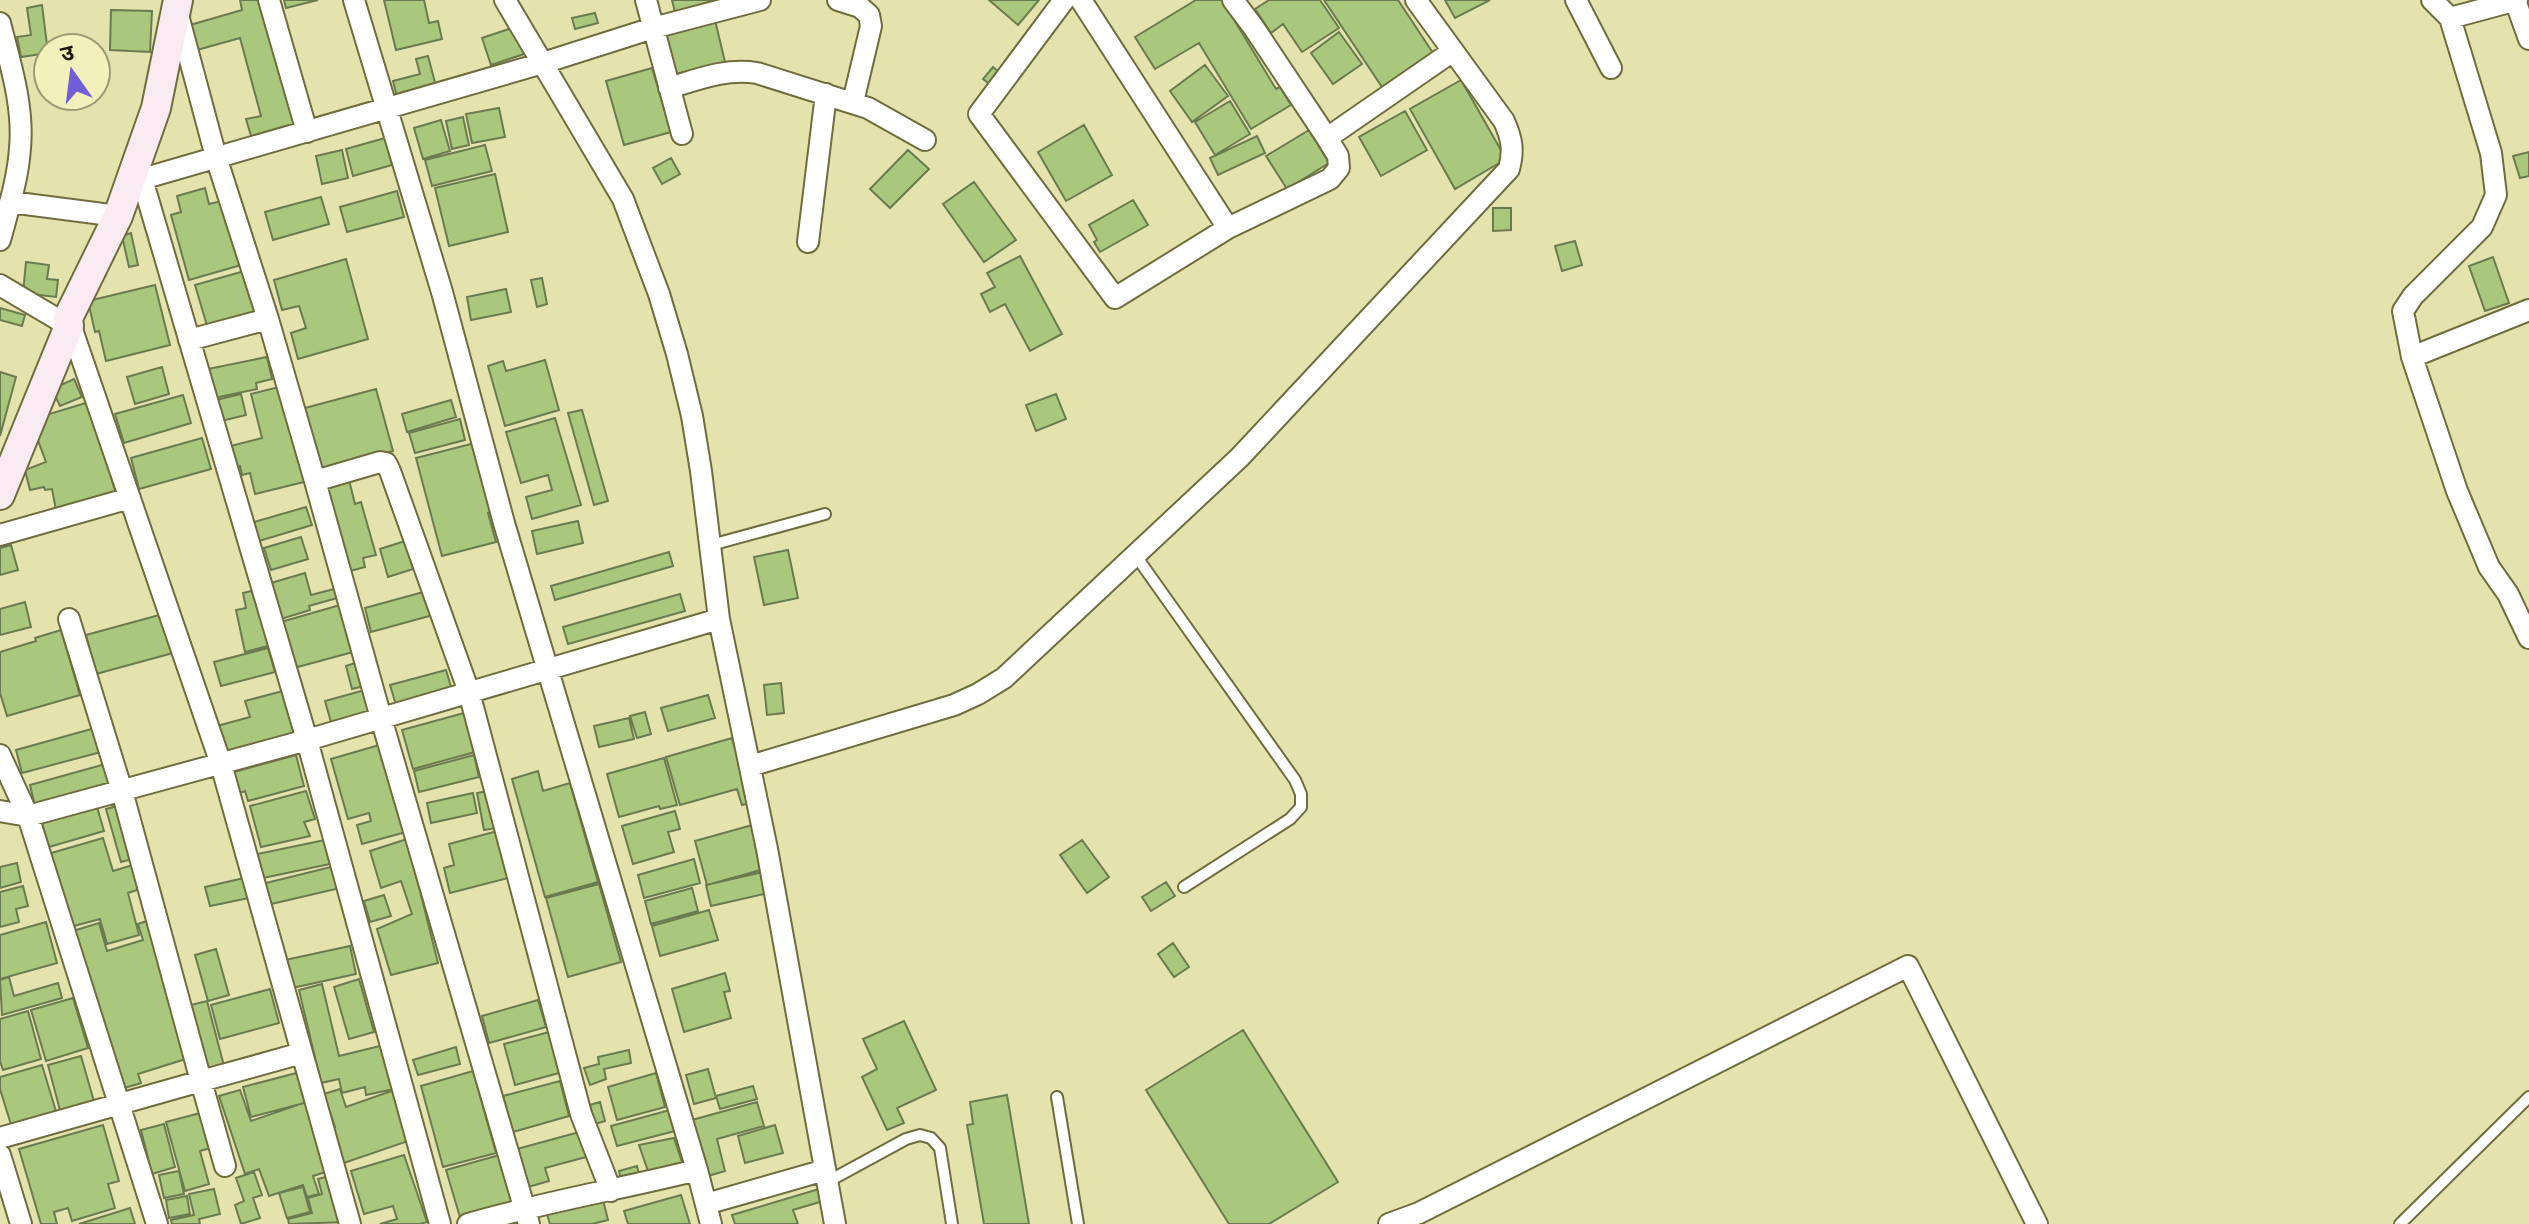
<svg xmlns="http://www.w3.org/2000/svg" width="2529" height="1224" font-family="'Source Sans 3','Noto Sans Devanagari',sans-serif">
<rect width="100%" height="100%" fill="#e4e3ae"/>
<path fill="#aac87d" stroke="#6a7c4f" stroke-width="2" d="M240,0H258L297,130L252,139L246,119L261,116L240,38L197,50L190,25L242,10Z
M284,0H318L286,8Z
M384,0H424L429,23L438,21L442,39L396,50Z
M672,0H717L675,12Z
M989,0H1039L1018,25Z
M1196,0H1222L1276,89L1280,87L1291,105L1251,129L1199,43L1155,69L1135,37Z
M1269,0H1320L1339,28L1302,52L1283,24L1271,33L1255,9Z
M1324,0H1398L1433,53L1382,87Z
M1445,0H1490L1455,18Z
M42,5L48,53L21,57L17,37L31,35L27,8Z
M111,10L152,11L150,52L110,50Z
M595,13L598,23L575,29L572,18Z
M715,20L725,62L676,74L666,32Z
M515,27L524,54L491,65L482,38Z
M1339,32L1362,64L1333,84L1311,53Z
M428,56L436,86L397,97L393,81L420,74L416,59Z
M1205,65L1228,96L1192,122L1170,91Z
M993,67L1006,78L996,89L983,79Z
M652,68L671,132L624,145L606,81Z
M1461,80L1506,159L1455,189L1410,109Z
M1230,101L1250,134L1215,155L1195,122Z
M499,108L505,137L472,143L466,114Z
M1405,111L1427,150L1381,176L1359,137Z
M463,117L469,145L452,149L446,121Z
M441,120L450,151L423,159L414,128Z
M1084,125L1112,175L1066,201L1038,152Z
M1309,130L1329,163L1287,189L1266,156Z
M1257,136L1265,153L1218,175L1210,158Z
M385,138L392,165L353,176L346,149Z
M485,145L492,171L432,186L425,160Z
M342,150L348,178L322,184L316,156Z
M908,150L929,169L890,208L870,189Z
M2529,152V176L2520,178L2513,156Z
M671,158L680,174L662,184L653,168Z
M495,174L508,232L449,246L435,188Z
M974,182L1016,240L984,262L943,204Z
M205,188L209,204L222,201L248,263L189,280L171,215L181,212L177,196Z
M397,191L404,217L347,232L340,207Z
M321,197L329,224L273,240L265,212Z
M1133,200L1148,225L1100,252L1094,242L1097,240L1089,225Z
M1493,208H1511V230L1493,231Z
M131,233L138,265L129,267L122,236Z
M1575,241L1582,265L1562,271L1555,246Z
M1020,256L1062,334L1030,351L1005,304L990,312L981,294L995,287L987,273Z
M2493,257L2509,303L2485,311L2469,266Z
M346,259L368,339L298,359L291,333L306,328L299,306L282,310L274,280Z
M26,262L49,265L47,279L58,280L56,297L23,293Z
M248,270L260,314L208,329L195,285Z
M542,278L547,304L537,307L531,280Z
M155,285L170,345L106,361L99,331L95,332L88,301Z
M506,289L511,312L471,320L467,297Z
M0,308L25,315L22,326L0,320Z
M267,357L272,379L256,383L257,389L214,398L208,369Z
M545,360L559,410L505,426L488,366L503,361L506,371Z
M162,367L169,394L135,404L127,377Z
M0,372L16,377L0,436Z
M74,379L82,397L60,406L52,389Z
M283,386L308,481L255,494L250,473L242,475L240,466L236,467L231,446L262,438L251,394Z
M376,389L393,451L322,470L305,408Z
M241,394L246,415L221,421L216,400Z
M1056,394L1066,419L1036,431L1026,405Z
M183,395L191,423L124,443L115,414Z
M451,400L456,417L407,432L402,414Z
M89,402L116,494L56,510L52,489L45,490L44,487L30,490L25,470L46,462L36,435L46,415Z
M582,410L608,501L594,505L568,413Z
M555,418L581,505L532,519L526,497L552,490L548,475L521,483L506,432Z
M460,419L465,440L415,453L409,433Z
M202,438L211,469L139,489L131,458Z
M475,443L493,512L488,513L496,542L442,556L416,458Z
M348,476L355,504L361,502L376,555L363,558L365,567L350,571L325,483Z
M306,507L312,525L259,541L254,522Z
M578,521L583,543L537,554L532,531Z
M301,537L308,559L271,570L264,548Z
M405,541L413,569L388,577L380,549Z
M11,545L18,570L0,575V548Z
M788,550L798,598L764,605L754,557Z
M669,552L673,566L555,600L551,586Z
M305,573L311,595L334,589L337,598L309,606L310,610L281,619L271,583Z
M255,590L268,646L245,652L236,610L246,608L243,593Z
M427,591L433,615L371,632L365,608Z
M680,594L685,611L568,644L563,627Z
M25,602L31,627L0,635V609Z
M340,605L353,652L294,668L281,622Z
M163,614L173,653L96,674L86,635Z
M61,630L80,695L7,716L0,693V652L36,641L35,638Z
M268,648L275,672L221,686L214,662Z
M361,661L368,685L352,689L346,666Z
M446,670L452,690L396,705L390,685Z
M781,683L784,713L767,715L764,685Z
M365,690L371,711L331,722L325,701Z
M283,691L295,737L226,756L217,726L250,717L245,701Z
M708,695L715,718L668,731L661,708Z
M645,712L651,734L637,738L630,716Z
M464,713L475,752L413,769L402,730Z
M629,718L634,739L599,747L594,726Z
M95,728L101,752L22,773L16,750Z
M732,738L750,803L742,805L737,789L680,805L666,757Z
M393,741L417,829L362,844L357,825L371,821L369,813L348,819L331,759Z
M296,755L304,786L248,801L245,791L240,793L234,772Z
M474,755L479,777L419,792L414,771Z
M664,758L677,805L660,809L659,806L619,817L607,774Z
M109,763L115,788L36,810L30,785Z
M538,771L543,791L570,783L598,882L545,897L512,779Z
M306,791L315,819L304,822L310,836L261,847L250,806Z
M488,791L496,828L484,830L477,793Z
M473,793L477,813L431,823L427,803Z
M121,805L136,858L121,862L106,809Z
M97,807L104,831L49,847L42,823Z
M675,811L680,829L668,832L674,852L633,864L622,826Z
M756,824L768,868L707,885L695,841Z
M505,829L516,876L450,893L444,868L454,865L449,844Z
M103,838L113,871L133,865L140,889L128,893L139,935L107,944L100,919L70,927L48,854Z
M407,839L438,963L391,975L377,929L412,914L401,881L381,888L370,851Z
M325,840L330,864L258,879L253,855Z
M1082,840L1109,877L1087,893L1060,855Z
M694,859L700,883L644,898L638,875Z
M17,863L21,882L0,888V867Z
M335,866L340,888L267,905L262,884Z
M763,872L768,893L711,906L706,885Z
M244,878L249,898L210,906L205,887Z
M1166,882L1175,896L1151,911L1142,897Z
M599,884L621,962L568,977L546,898Z
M23,886L28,906L16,909L19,922L0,927V892Z
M692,888L698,911L651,924L645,901Z
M384,895L391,916L370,922L364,901Z
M709,910L718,940L660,956L652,926Z
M150,920L192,1057L138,1074L141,1083L121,1089L73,931L99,923L107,951L143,940L138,924Z
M46,922L57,963L0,979V935Z
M1173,943L1189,967L1174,977L1158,954Z
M350,946L356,974L292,988L285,960Z
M216,949L229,995L208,1001L195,955Z
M725,973L730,991L724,992L731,1018L684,1032L672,989Z
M9,977L14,996L58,983L62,998L2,1015L0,980Z
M359,979L374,1032L349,1039L334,987Z
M322,984L339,1056L384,1045L394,1089L366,1095L365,1087L342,1093L339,1079L321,1083L299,990Z
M270,989L279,1023L220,1039L211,1005Z
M73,998L88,1048L46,1061L31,1010Z
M538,1000L546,1027L489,1043L482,1016Z
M207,1001L224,1066L205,1071L187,1006Z
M28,1011L41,1059L3,1070L0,1061V1019Z
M904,1021L936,1090L897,1108L904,1123L887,1130L862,1077L877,1069L863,1039Z
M1243,1030L1338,1182L1269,1224H1229L1146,1090Z
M549,1032L559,1073L515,1085L504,1044Z
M456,1047L460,1064L418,1075L413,1060Z
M629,1050L631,1063L604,1069L606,1079L590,1085L584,1068L599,1064L598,1057Z
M81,1056L95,1105L61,1114L48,1065Z
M42,1065L58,1118L13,1131L0,1089V1077Z
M708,1069L716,1098L694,1104L686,1075Z
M473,1071L496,1153L443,1167L421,1086Z
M300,1072L308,1102L251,1117L243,1087Z
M656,1073L665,1107L617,1120L608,1087Z
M560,1081L569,1116L513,1132L503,1096Z
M753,1086L757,1099L720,1109L716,1096Z
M340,1089L346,1107L397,1089L414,1139L341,1164L329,1129L335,1127L324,1094Z
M240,1090L251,1121L309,1101L332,1170L313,1176L319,1194L307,1197L303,1185L269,1196L259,1169L245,1174L219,1096Z
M1007,1095L1029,1224H984L967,1125L973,1124L970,1102Z
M600,1102L605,1121L595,1124L590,1105Z
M757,1102L764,1126L717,1139L725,1171L708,1176L692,1120Z
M670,1110L675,1131L617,1146L611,1126Z
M204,1112L214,1147L200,1151L209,1184L185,1191L166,1122Z
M164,1124L175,1167L152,1174L141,1130Z
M103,1125L119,1181L108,1184L115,1208L72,1221L68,1208L54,1212L57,1224H41L19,1149Z
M775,1125L783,1153L745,1163L738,1136Z
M583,1131L590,1156L545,1168L549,1181L528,1187L517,1149Z
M674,1138L683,1165L649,1174L639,1145Z
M503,1154L517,1204L462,1224L446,1170Z
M404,1155L427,1222L420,1224H380L397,1219L393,1206L364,1214L351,1171Z
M637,1166L640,1179L622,1184L619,1171Z
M179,1171L184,1194L164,1198L159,1175Z
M254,1172L262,1195L253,1198L260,1218L241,1224L235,1205L244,1201L236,1178Z
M333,1175L346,1222L289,1224L288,1219L312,1213L308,1198L322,1194L318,1179Z
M303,1187L310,1212L287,1218L279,1193Z
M214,1189L220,1214L199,1219L200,1224H172L171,1220L194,1215L189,1194Z
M819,1189L823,1201L793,1210L798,1224H735L732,1215Z
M681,1195L690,1224H628L624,1211Z
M187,1196L190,1214L169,1218L166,1200Z
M602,1196L608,1220L592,1224H550L546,1211Z
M130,1208L135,1224H79Z"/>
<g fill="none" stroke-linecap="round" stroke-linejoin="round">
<g stroke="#6f6d3d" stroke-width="14">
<path id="lane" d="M711,545L825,514
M1136,556L1295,780L1301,794V807L1290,819L1184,887
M1057,1097L1078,1224
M827,1182L906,1139L920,1135L931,1138L940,1148L952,1224
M2400,1224L2529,1097"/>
</g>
<g stroke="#6f6d3d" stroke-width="24">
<path id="street" d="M269,0L307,132
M354,0L442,292L504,523L697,1170
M505,0L623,199L659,294L677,354L692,416L701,471L719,619L767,849L835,1224
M646,0L682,134
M838,0L860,7L869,15L871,26L853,102
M1064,0L979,114L1115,298L1228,228L1081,0
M1576,0L1611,68
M2432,0L2450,18L2517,0
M2515,0L2529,39
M178,15L216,157L268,319L315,481L381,718L529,1224
M0,23C10,63 24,106 20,148C18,179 8,210 0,240
M669,88C699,79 726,68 757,73L868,108L925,140
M1327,138L1453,51
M132,173L142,179L307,740L440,1224
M142,179L543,63L653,28L760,0
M10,202L118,216
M1228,228L1330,179L1339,168L1338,156L1327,138L1254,28L1233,0
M808,242L826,94
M0,285L69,326
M2529,310L2412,357L2457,491L2489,567L2508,594L2529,638
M68,318L221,764L350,1224
M189,340L268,319
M2412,357L2403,311L2413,296L2482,227L2496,195L2491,153L2450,18
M315,481L380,462L386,463L390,471L469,692L581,1114L611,1191
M0,535L130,498
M0,755L28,816L157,1224
M750,766L954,705L978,694L1004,678L1240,457L1509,169C1514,150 1512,139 1504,121L1416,0
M0,811L28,816L307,740L719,619
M0,1138L201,1081L122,791L69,619
M0,1155L21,1224
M225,1166L201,1081L302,1053
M706,1204L825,1170
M468,1224C543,1202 621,1189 697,1170L711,1224
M1389,1224L1419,1213L1908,966L2037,1224"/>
</g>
<g stroke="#6f6d3d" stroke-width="32">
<path id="secondary" d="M0,495L69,326L68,318L118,216L156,108L178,0"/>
</g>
<use href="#lane" stroke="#fff" stroke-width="10"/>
<use href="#street" stroke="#fff" stroke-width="20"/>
<use href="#secondary" stroke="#faebf3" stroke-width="28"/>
</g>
<g transform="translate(72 72) rotate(346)"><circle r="38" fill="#f2f0bb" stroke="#9c9a73" stroke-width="2"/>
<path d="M0-6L14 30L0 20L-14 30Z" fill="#715ed8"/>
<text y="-12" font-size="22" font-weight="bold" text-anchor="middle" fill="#1b1a06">उ</text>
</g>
</svg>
